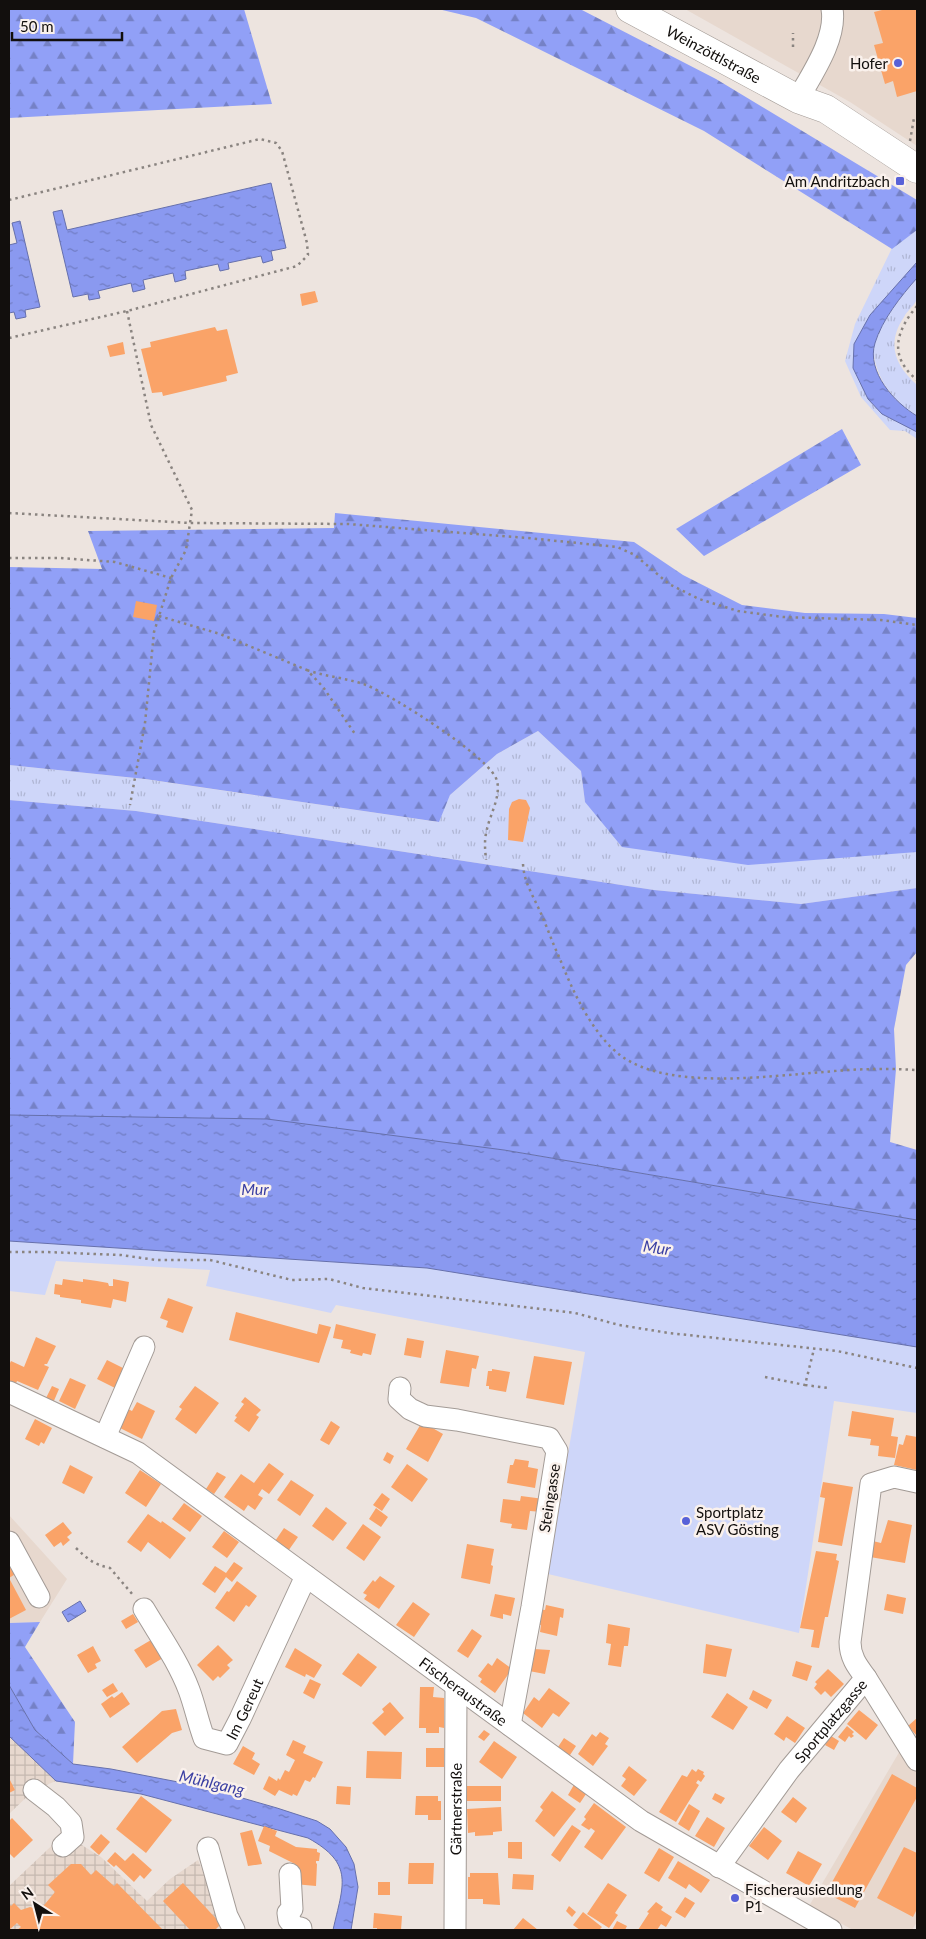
<svg xmlns="http://www.w3.org/2000/svg" width="926" height="1939" font-family="Lato,sans-serif">
<defs>
<pattern id="industrial-grid" width="8" height="8" patternUnits="userSpaceOnUse" patternTransform="scale(1.25)"><rect width="8" height="8" fill="#e7d8ce"/><path d="M0 4h8M4 0v8" fill="none" stroke="#c5b8b0"/></pattern>
<pattern id="grass-tufts" width="24" height="20" patternUnits="userSpaceOnUse" patternTransform="scale(1.25)"><rect width="24" height="20" fill="#ced6f9"/><path d="M3 7l-1-3M5 7V3M7 7l1-3M15 17l-1-3M17 17v-4M19 17l1-3" fill="none" stroke="#b0b6d4"/></pattern>
<pattern id="forest-firs" width="22" height="20" patternUnits="userSpaceOnUse" patternTransform="scale(1.25)"><rect width="22" height="20" fill="#91a0f7"/><path d="M5 1l3.5 6h-7zM16 11l3.5 6h-7z" fill="#7581c6"/></pattern>
<pattern id="water-ripples" width="26" height="14" patternUnits="userSpaceOnUse" patternTransform="scale(1.25)"><rect width="26" height="14" fill="#8a99f0"/><path d="M2 4q2-2 4 0t4 0M15 11q2-2 4 0t4 0" fill="none" stroke="#6f7bc1"/></pattern>
</defs>
<rect width="100%" height="100%" fill="#ede4df"/>
<path fill="#e7d8ce" d="M685,9H917V146L850,102Z
M9,1515L67,1579L40,1622L9,1623Z
M901,1749L917,1772V1922L912,1930H853L809,1906Z"/>
<path fill="url(#industrial-grid)" d="M9,1736L56,1781L34,1790L9,1814Z
M64,1834L101,1857L147,1901L170,1879L198,1860L227,1930H9V1886Z"/>
<path fill="url(#grass-tufts)" d="M917,230V262L870,315L853,368L868,399L882,414L917,432V439L905,431L890,430L861,397L845,361L855,324L892,248Z
M917,278C917,285 919,296 916,301C913,307 907,311 904,317C886,344 895,365 917,385V416C905,409 892,396 884,384C878,372 873,361 874,347C876,328 904,293 917,278Z
M538,731L581,771L585,802L917,852V888L801,904L654,890L136,811L9,800V765L144,779L438,822L450,795L497,754Z"/>
<path fill="url(#forest-firs)" d="M9,9H244L272,104L9,118Z
M438,9H580L716,79L917,200V230L892,249L704,131L476,18Z
M842,429L861,465L704,556L676,529Z
M335,513L634,542L683,575L742,605L805,613L884,614L917,618V852L748,865L622,847L585,802L581,771L538,731L497,754L450,795L439,822L145,779L9,765V567L102,569L88,531L334,528Z
M9,800L136,811L654,890L801,904L917,888V952L906,965L894,1029L896,1069L890,1142L917,1150V1220L504,1150L9,1115Z
M40,1622L25,1647L75,1722L73,1764L35,1730L9,1685V1623Z"/>
<path fill="#ced6f9" d="M9,1241L427,1268L917,1347V1413L834,1401L799,1633L548,1574L585,1352L336,1305L331,1313L206,1286L210,1270L56,1261L45,1295L9,1291Z"/>
<path fill="url(#water-ripples)" stroke="#6670ac" d="M271,183L286,248L271,251L273,260L263,263L261,256L228,263L229,269L220,271L218,264L185,271L186,279L175,282L173,273L143,280L145,289L133,292L131,283L98,291L100,298L89,300L88,294L73,297L53,212L62,210L67,230Z
M20,221L40,307L25,310L26,317L16,319L14,312L9,313V245L17,243L12,223Z
M917,262V278C901,296 882,320 875,343C866,372 895,403 917,416V432L882,414L868,399L853,368L854,344L870,315Z
M9,1115L267,1119L504,1150L917,1220V1347L427,1268L9,1241Z
M80,1601L86,1611L68,1622L62,1612Z
M9,1685L35,1730L73,1764L111,1769L204,1787L277,1808L317,1821L330,1829L346,1847L354,1864L358,1887L351,1930H333C343,1885 355,1864 308,1838L141,1794L56,1781L9,1736Z"/>
<path fill="#faa368" d="M886,9H917V91L897,97L893,81L885,84L874,45L883,43L874,12Z
M315,291L318,302L302,306L300,294Z
M215,327L217,331L227,329L238,373L226,376L227,381L163,396L162,392L152,393L141,349L151,347L150,342Z
M123,342L125,354L110,357L107,346Z
M136,601L157,605L154,621L133,617Z
M519,799L526,800L530,808L523,842L508,840L509,809L512,802Z
M63,1279L83,1282V1279L97,1281L108,1283L109,1286H113V1279L129,1282L126,1302L113,1299L111,1308L81,1303V1300L60,1297V1295L54,1294L55,1284L62,1285Z
M168,1298L193,1307L183,1333L166,1327L168,1321L160,1318Z
M236,1312L317,1334L319,1324L331,1327L319,1363L229,1340Z
M336,1324L376,1334L371,1355L363,1353L362,1356L350,1353L351,1350L341,1348L343,1340L333,1338Z
M36,1337L56,1346L47,1364H45L44,1365L49,1367L38,1390L17,1381L14,1388L9,1386V1365L11,1361L24,1367Z
M407,1338L424,1341L421,1358L404,1355Z
M446,1350L479,1356L476,1369L472,1368L469,1387L440,1383Z
M534,1356L572,1362L564,1405L526,1398Z
M107,1360L125,1369L115,1388L97,1379Z
M492,1369L510,1372L506,1392L489,1389V1386H486L488,1371H492Z
M70,1378L86,1385L75,1409L59,1401Z
M52,1386L59,1389L53,1403L45,1400Z
M195,1386L219,1403L196,1434L175,1419L182,1409L179,1407Z
M245,1397L261,1410L256,1415L259,1417L249,1432L234,1421L237,1417L235,1416L244,1404L241,1402Z
M137,1402L155,1411L142,1439L120,1428L128,1409L132,1411Z
M852,1411L894,1418L891,1436L898,1437L895,1458L878,1456L879,1446L870,1445L871,1439L848,1436Z
M35,1419L52,1428L44,1444L41,1442L39,1446L25,1439Z
M331,1421L340,1427L329,1445L320,1440Z
M422,1422L443,1434L428,1462L406,1449Z
M906,1435L917,1437V1470L894,1465L899,1444L903,1445Z
M387,1452L394,1456L390,1464L383,1460Z
M515,1459L529,1461L528,1467L538,1469L535,1488L507,1483L510,1465H513Z
M269,1463L284,1474L269,1494L262,1489L258,1495L263,1498L255,1510L248,1505L244,1511L224,1497L241,1474L254,1483Z
M407,1464L428,1479L412,1502L391,1487Z
M70,1465L93,1477L84,1494L62,1483Z
M140,1470L161,1484L146,1507L125,1493Z
M217,1472L226,1477L214,1494L206,1489Z
M291,1480L314,1495L300,1516L277,1500Z
M823,1482L853,1487L842,1546L818,1542L825,1498L820,1497Z
M382,1493L390,1499L382,1511L373,1505Z
M521,1496L544,1499L542,1512L530,1511L527,1530L511,1528L512,1524L500,1522L503,1499L520,1501Z
M184,1503L202,1516L190,1532L172,1519Z
M326,1507L347,1523L333,1541L312,1526Z
M376,1508L388,1517L381,1527L369,1519Z
M148,1514L161,1523L162,1521L186,1538L170,1559L148,1542L141,1552L127,1542Z
M888,1520L912,1525L905,1563L870,1557L873,1541L881,1543Z
M63,1522L72,1533L67,1537L70,1540L63,1546L61,1542L54,1547L45,1535Z
M363,1524L381,1537L364,1561L346,1548Z
M284,1528L298,1537L286,1554L273,1544Z
M224,1531L239,1542L227,1558L212,1547Z
M467,1544L494,1549L491,1565L493,1566L490,1584L461,1578Z
M816,1551L837,1554L836,1560L839,1561L828,1617H825L819,1648L811,1647L814,1630L800,1628Z
M9,1559L17,1573L9,1578Z
M234,1562L243,1568L232,1582L226,1577L215,1593L202,1584L215,1566L226,1573Z
M380,1576L395,1586L379,1609L364,1599L367,1595L363,1593L373,1580L375,1582Z
M9,1578L26,1610L9,1619Z
M237,1581L257,1596L249,1607L246,1605L234,1622L215,1608L227,1591L229,1592Z
M495,1594L515,1598L511,1616L503,1614V1619L490,1616Z
M887,1594L906,1598L903,1614L884,1610Z
M413,1602L430,1614L414,1637L396,1625Z
M546,1605L564,1609L563,1618L560,1617L557,1636L540,1632L541,1625L536,1624L539,1609L545,1610Z
M133,1614L138,1622L126,1629L121,1621Z
M608,1624L630,1628L628,1646H624L621,1667L608,1665L611,1644L606,1643Z
M472,1629L482,1636L468,1658L457,1651Z
M151,1640L163,1658L146,1668L134,1650Z
M706,1644L732,1649L726,1677L703,1673Z
M218,1645L233,1660L227,1665L230,1668L220,1678L218,1676L213,1681L197,1665Z
M93,1646L101,1661L95,1664L97,1668L88,1673L77,1655Z
M295,1648L322,1665L314,1678L306,1674L305,1677L285,1667Z
M534,1649L550,1650L545,1674L529,1671L530,1662H533Z
M358,1653L377,1667L361,1687L342,1674Z
M497,1658L512,1669L495,1693L480,1682L482,1679L478,1676L488,1663L492,1666Z
M796,1661L812,1666L807,1681L792,1676Z
M828,1669L844,1684L831,1697L825,1691L821,1695L814,1688L817,1684L815,1682Z
M310,1679L321,1684L314,1699L303,1693Z
M113,1683L118,1691L107,1697L102,1690Z
M420,1687H434L433,1697L444,1698V1728L439,1727V1733H426V1728H419Z
M549,1688L570,1703L559,1717L553,1713L542,1728L523,1713L534,1697L539,1701Z
M753,1690L772,1700L767,1709L749,1699Z
M122,1692L130,1704L110,1718L101,1704L112,1696L114,1698Z
M727,1693L748,1707L733,1730L711,1717Z
M390,1702L404,1718L385,1736L372,1723L384,1712L382,1709Z
M176,1709L182,1730L172,1733L137,1763L122,1747L162,1711Z
M859,1710L878,1725L866,1740L847,1724Z
M787,1716L805,1728L795,1743L786,1737L784,1741L774,1734Z
M917,1718V1736L908,1726Z
M847,1726L854,1732L852,1734L854,1736L851,1738L849,1736L845,1742L838,1737Z
M484,1730L490,1734L484,1741L478,1737Z
M600,1732L609,1738L605,1744L608,1746L593,1766L578,1754L592,1734L596,1737Z
M831,1736L839,1741L834,1750L825,1745Z
M564,1738L576,1746L568,1758L556,1750Z
M293,1740L306,1746L303,1753L323,1762L315,1778L313,1777L310,1782L305,1780L297,1796L293,1794L292,1796L279,1790L275,1796L263,1789L269,1776L277,1781L278,1778L280,1780L285,1770L289,1772L295,1760L286,1755Z
M494,1741L517,1757L502,1779L479,1762Z
M243,1746L255,1753L252,1759L260,1764L254,1775L233,1764Z
M426,1748H444V1767H426Z
M367,1751L402,1752L401,1779L366,1778Z
M629,1766L647,1780L634,1796L621,1786L626,1779L622,1776Z
M692,1769L696,1772L698,1769L704,1772L703,1774L705,1776L701,1782L698,1780L696,1783L699,1785L676,1822L659,1812L682,1775L687,1777Z
M892,1774L917,1788V1797L855,1908L826,1893Z
M9,1778L15,1790L9,1793Z
M575,1783L588,1791L580,1803L568,1795Z
M337,1786L351,1787L350,1805L336,1804Z
M464,1786H501V1801H463Z
M552,1791L576,1809L554,1837L535,1821L543,1810L540,1807Z
M715,1793L725,1798L721,1804L712,1799Z
M141,1796L172,1820L146,1853L116,1829Z
M416,1796H438V1801H441V1820H428V1815H415Z
M793,1797L807,1808L796,1823L781,1812Z
M594,1803L626,1827L602,1860L584,1847L595,1831L591,1828L589,1830L581,1825L586,1819L584,1817Z
M689,1804L700,1811L689,1831L678,1824Z
M501,1807L502,1831L493,1832V1835L475,1836V1832L468,1833L467,1809Z
M707,1817L725,1828L714,1847L695,1836Z
M12,1818L33,1840L14,1858L9,1853V1821Z
M572,1825L581,1831L560,1862L551,1855Z
M264,1826L277,1831L275,1836L296,1847L317,1849V1852L320,1853L319,1861H316V1863L317,1864L316,1886L294,1884L295,1864L269,1851L270,1846L258,1841Z
M764,1827L782,1841L768,1860L749,1846Z
M252,1830L262,1864L248,1866L240,1833Z
M101,1834L110,1842L99,1855L90,1847Z
M508,1842H522V1859L508,1858Z
M904,1847L917,1853V1909L913,1917L877,1898Z
M659,1848L674,1857L659,1882L644,1873Z
M798,1851L822,1864L809,1886L786,1873Z
M115,1852L125,1861L133,1853L152,1870L144,1879L140,1875L134,1882L116,1865L114,1867L107,1861Z
M678,1861L710,1880L701,1893L689,1884L686,1889L668,1878Z
M409,1863H434L433,1884H408Z
M71,1864H81L91,1875L96,1870L114,1886L117,1883L163,1930H17L21,1927L17,1923L9,1930V1904L11,1906L14,1903L21,1910L30,1907L40,1910L55,1892L48,1885Z
M470,1873H498L500,1905L483,1904V1899H468V1877H470Z
M513,1874L534,1875L533,1890L512,1889Z
M378,1882H390V1895H378Z
M183,1883L221,1924L215,1930H190L163,1901Z
M608,1883L627,1895L615,1913L618,1915L609,1928L587,1914Z
M685,1897L695,1903L685,1918L675,1912Z
M656,1902L663,1907L661,1910L672,1917L666,1927L661,1924L657,1930H638L649,1913L647,1912Z
M569,1906L576,1912L572,1917L566,1911Z
M583,1912L602,1927L599,1930H580L573,1925Z
M374,1913L402,1916L401,1930H377V1928H373Z
M523,1918L538,1930H513Z
M617,1921L627,1926L625,1930H612Z"/>
<g fill="none" stroke-linecap="round" stroke-linejoin="round">
<g stroke="#a39b96" stroke-width="23">
<g id="minor">
<path d="M798,99C812,74 837,38 832,9"/>
<path d="M400,1388L399,1399L410,1409L425,1416L457,1420L549,1438L557,1451L532,1607L510,1725"/>
<path id="s1" d="M9,1392L138,1453L641,1821L831,1930"/>
<path d="M105,1437L144,1347"/>
<path d="M9,1542L39,1597"/>
<path id="s2" d="M144,1609C160,1636 178,1661 189,1690C195,1706 198,1722 204,1738L227,1744L240,1719L306,1576"/>
<path d="M866,1678L917,1760"/>
<path d="M34,1790L56,1807L71,1823L73,1837L63,1846"/>
<path d="M208,1848L227,1916L234,1930"/>
<path id="s3" d="M719,1867L789,1770L866,1678C857,1666 850,1657 850,1642L871,1484L894,1477L917,1482"/>
<path d="M290,1874L292,1909L288,1913L289,1920L295,1927L301,1928V1930"/>
<path id="s4" d="M455,1930L456,1687"/>
</g>
</g>
<g stroke="#a39b96" stroke-width="29">
<g id="major">
<path id="s5" d="M630,9L798,99L826,109L917,169"/>
</g>
</g>
<path stroke="#8a8480" stroke-width="2.5" stroke-dasharray="2.5 4" stroke-linecap="butt" d="M793,47V33
M910,141L914,118
M9,200L260,139L276,143L282,151L307,243L308,255L297,266L127,311L9,338
M917,306C896,331 888,356 917,380
M127,311L151,425L192,510L186,550L171,578L154,632L145,723L130,805
M9,513L191,523L348,524L528,538L617,547L635,555L669,584L699,599L738,611L783,617L881,620L917,625
M9,558H60L115,562L171,578
M159,616L220,634L307,670L323,687L355,734
M307,670C327,677 347,678 366,685C390,694 492,758 497,781C501,796 490,815 487,829C484,840 485,849 486,860
M523,864C524,881 531,892 538,907C546,924 552,942 560,959C572,990 593,1035 620,1055C667,1091 768,1076 824,1072C854,1069 885,1068 915,1070
M9,1252H46L121,1255L156,1260H210L292,1280L329,1279L363,1288L575,1313L619,1325L669,1333L837,1351L917,1368
M765,1377L805,1385L814,1349
M805,1385L828,1388
M76,1548C87,1559 95,1565 110,1568L133,1595"/>
<use href="#minor" stroke="#fff" stroke-width="21"/>
<use href="#major" stroke="#fff" stroke-width="28"/>
</g>
<g fill="#5861d8" stroke="#faf1ec" stroke-width="2">
<circle cx="898" cy="63" r="5"/>
<rect x="895" y="176" width="10" height="10" rx="2.5"/>
<circle cx="686" cy="1521" r="5"/>
<circle cx="735" cy="1898" r="5"/>
</g>
<g text-anchor="middle" dominant-baseline="central" stroke-width="5" stroke-linejoin="round" paint-order="stroke">
<g font-size="15" fill="#120f0d" stroke="#faf1ec">
<text stroke="none"><textPath href="#s5" startOffset="95">Weinzöttlstraße</textPath></text>
<text transform="translate(549 1498) rotate(-81)">Steingasse</text>
<text stroke="none"><textPath href="#s1" startOffset="546">Fischeraustraße</textPath></text>
<text stroke="none"><textPath href="#s2" startOffset="206">Im Gereut</textPath></text>
<text stroke="none"><textPath href="#s3" startOffset="184">Sportplatzgasse</textPath></text>
<text stroke="none"><textPath href="#s4" startOffset="121">Gärtnerstraße</textPath></text>
</g>
<g font-size="15" fill="#120f0d" stroke="#faf1ec" text-anchor="end">
<text x="888" y="63">Hofer</text>
<text x="890" y="181">Am Andritzbach</text>
<text x="696" y="1512" text-anchor="start">Sportplatz<tspan x="696" dy="17">ASV Gösting</tspan></text>
<text x="745" y="1889" text-anchor="start">Fischerausiedlung<tspan x="745" dy="17">P1</tspan></text>
</g>
<g font-size="16" font-style="italic" fill="#3a3fa3" stroke="#faf1ec">
<text x="255" y="1188">Mur</text>
<text transform="translate(657 1247) rotate(8)">Mur</text>
<text transform="translate(212 1782) rotate(13)">Mühlgang</text>
</g>
</g>
<rect width="926" height="1939" fill="none" stroke="#120f0d" stroke-width="20"/>
<g transform="translate(35 1904) rotate(324)" stroke="#faf1ec" stroke-width="4" paint-order="stroke">
<path d="M0-4L9 19L0 12L-9 19Z" fill="#120f0d"/>
<text y="-8" font-size="14" font-weight="bold" text-anchor="middle" fill="#120f0d">N</text>
</g>
<path d="M12 32v8h110v-8" fill="none" stroke="#120f0d" stroke-width="2.5"/>
<text x="20" y="32" font-size="15" fill="#120f0d" stroke="#faf1ec" stroke-width="4" paint-order="stroke">50 m</text>
</svg>
